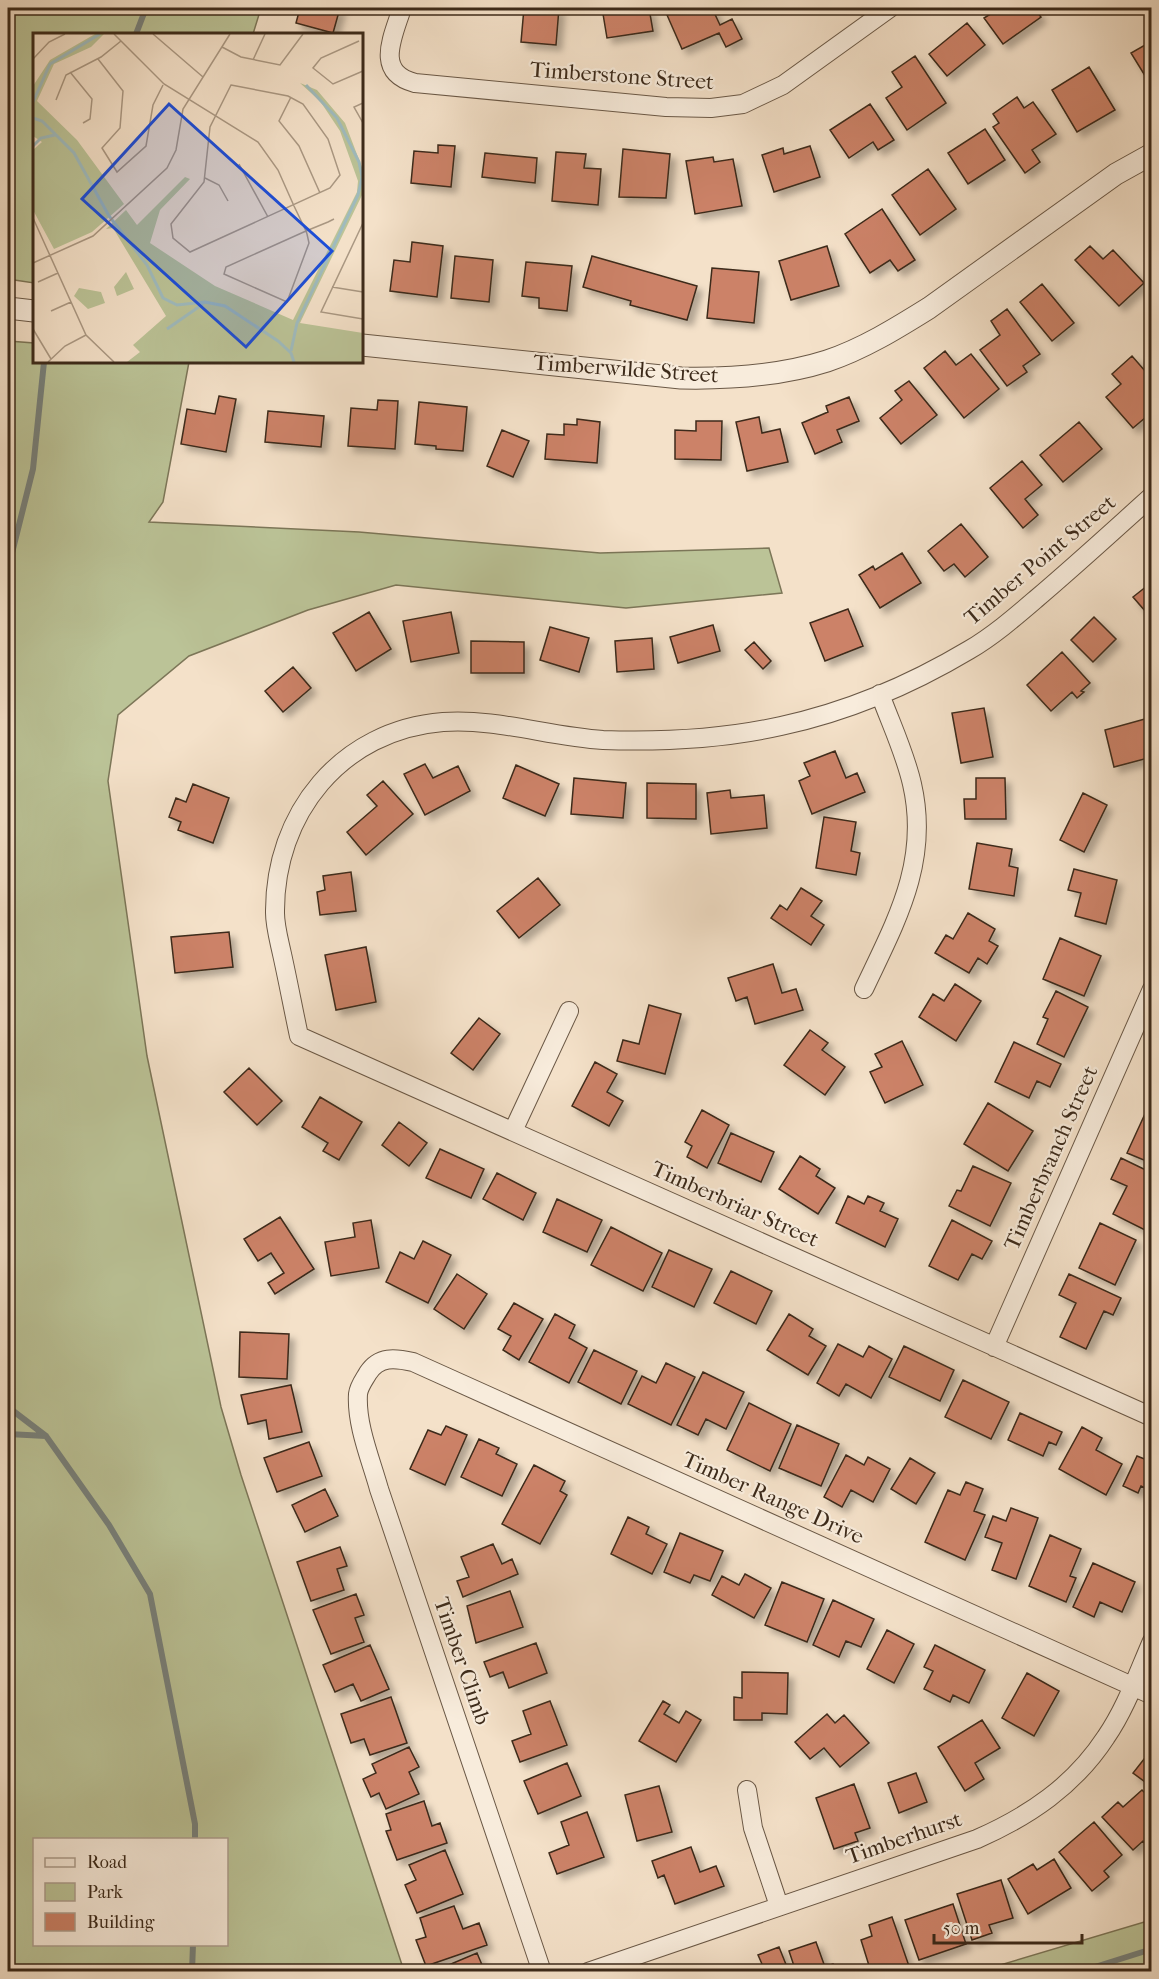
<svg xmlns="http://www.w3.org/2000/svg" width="1159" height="1979" font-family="'IM FELL French Canon',serif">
<defs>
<filter id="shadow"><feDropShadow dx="5.5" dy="5.5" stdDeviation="3" flood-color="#0004"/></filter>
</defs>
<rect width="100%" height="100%" fill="#f4e1c9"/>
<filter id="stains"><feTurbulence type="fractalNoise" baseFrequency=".00333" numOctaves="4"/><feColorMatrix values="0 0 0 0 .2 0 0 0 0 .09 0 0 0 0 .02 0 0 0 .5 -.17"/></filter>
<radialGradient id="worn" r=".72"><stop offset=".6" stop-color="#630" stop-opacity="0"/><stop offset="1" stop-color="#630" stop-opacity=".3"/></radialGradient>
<path fill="#bbc397" stroke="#7c7658" stroke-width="1.5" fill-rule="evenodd" d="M8,8H261L253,34H34V283L8,279Z
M8,341L34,343V362H189L163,502L149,522L359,532L600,553L769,548L782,593L626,608L396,585L308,610L189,656L118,715L108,781L147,1056L221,1407L241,1475L404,1971H8ZM34,1840H226V1944H34Z
M1151,1920V1971H980Z"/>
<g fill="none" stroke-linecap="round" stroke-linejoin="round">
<path stroke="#77817c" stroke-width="6" d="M136,34L146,8
M8,569L33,469L44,362
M8,1407L46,1436L109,1525L150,1594L195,1824V1840
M8,1434L46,1436
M192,1972L193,1944
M1079,1972L1152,1949"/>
</g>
<path fill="#cc8268" stroke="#3c2a1a" stroke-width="1.5" filter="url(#shadow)" d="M300,8H340L333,33L296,23Z
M524,8H559L556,45L521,42Z
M649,8L653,31L607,38L603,14Z
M684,8H712L720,25L732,19L742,39L726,47L719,33L682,49L667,15Z
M1000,8H1034L1041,17L1003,44L984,18Z
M967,23L985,45L947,76L929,54Z
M1152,41V76L1147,79L1131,53Z
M915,56L946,103L907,130L886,98L902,87L892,72Z
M1089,67L1115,110L1077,132L1052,90Z
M1017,97L1024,108L1033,102L1056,134L1032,150L1040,162L1025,173L993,127L999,123L993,114Z
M870,104L894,140L878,150L873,142L849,158L830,130Z
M985,129L1005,160L968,184L948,153Z
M438,145L455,146L451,187L411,183L414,151L438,153Z
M810,146L820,177L774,192L762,155L783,148L784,154Z
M623,149L670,154L666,198L619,197Z
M556,152L586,154L584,168L601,169L598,205L552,201Z
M485,153L537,158L535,183L482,177Z
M713,157L714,162L733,159L742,206L695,214L686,161Z
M928,169L956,209L920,235L892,195Z
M882,209L915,260L898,271L890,260L870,273L845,234Z
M412,242L443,246L437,297L390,291L394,260L410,262Z
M827,246L839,286L791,300L779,261Z
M1090,246L1103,259L1113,250L1144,283L1119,306L1075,260Z
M455,256L493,260L489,302L451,298Z
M592,256L697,286L687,320L630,305L631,301L583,287Z
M526,262L572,266L567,311L539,308V298L522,296Z
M712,268L759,272L754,323L707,318Z
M1042,284L1074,323L1052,341L1020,302Z
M1007,309L1040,354L1023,366L1027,372L1007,386L980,350L1000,335L991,321Z
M945,351L956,365L971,354L999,389L964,418L924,368Z
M1132,356L1152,379V412L1133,428L1106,397L1121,384L1112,374Z
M909,381L937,415L901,444L880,418L902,400L895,391Z
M219,396L236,399L226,452L181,444L187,409L215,414Z
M849,397L859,421L837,430L842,442L815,454L802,423L828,412L826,406Z
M378,400L398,401L395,449L348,446L351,408L377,410Z
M419,402L467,407L463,451L436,449V446L415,444Z
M268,411L324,416L321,447L265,442Z
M759,417L762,433L780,429L788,462L747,471L736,422Z
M577,419L600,422L597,463L545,459L547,434L564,435V424L577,425Z
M696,421H722L721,460L675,459V430L696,431Z
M1079,422L1102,449L1063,482L1040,455Z
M502,430L529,441L513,477L487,466Z
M1022,461L1042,485L1025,499L1038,515L1023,528L990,488Z
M961,524L988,557L965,577L954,564L944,571L928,551Z
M902,553L921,583L880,608L859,575L873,566L875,570Z
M1152,582V619L1133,597Z
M848,609L863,646L825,661L810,623Z
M369,612L391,649L356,671L333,633Z
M451,612L459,653L411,662L403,621Z
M1094,617L1116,639L1093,662L1071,640Z
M713,625L720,651L678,663L670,637Z
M550,627L589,638L579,672L540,660Z
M652,638L654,669L617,672L615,641Z
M471,641L524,642V673H471Z
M754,642L771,661L763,669L745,650Z
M1062,652L1090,683L1081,691L1084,692L1077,698L1072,692L1051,711L1027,685Z
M293,667L311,688L283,712L265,691Z
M984,708L993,757L961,763L952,713Z
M1152,717V757L1114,767L1105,730Z
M835,751L846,778L857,773L865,792L812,814L799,781L810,776L804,763Z
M425,764L433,778L458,766L470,791L425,815L404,774Z
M516,765L559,784L545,816L503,798Z
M574,778L626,783L623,818L571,814Z
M976,778H1005L1006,819H965L964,799H976Z
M383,781L413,814L366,855L347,832L377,806L367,795Z
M647,783L696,784V819L647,818Z
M193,784L229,798L213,843L178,830L181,822L169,817L176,798L186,802Z
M730,790L731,798L764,795L767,828L711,834L707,793Z
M1083,793L1107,805L1084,852L1060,840Z
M824,817L856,822L851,851L860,853L856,875L816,868Z
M977,843L1012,849L1009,866L1018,868L1014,896L969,889Z
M1074,869L1117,880L1106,924L1075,916L1081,893L1068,890Z
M351,872L356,911L320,915L317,892L325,890L323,876Z
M538,878L560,905L519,938L497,911Z
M801,888L822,901L811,916L824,925L811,945L771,918L780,905L787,910Z
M968,913L995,929L989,941L998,946L987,964L978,958L969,973L935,953L946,935L953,939Z
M229,932L233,967L175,973L171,937Z
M1060,938L1101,956L1084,996L1043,979Z
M366,947L376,1002L336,1010L325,955Z
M773,964L782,993L796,989L803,1010L755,1024L747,997L736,1001L728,978Z
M955,984L981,1001L956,1041L919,1017L933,994L944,1001Z
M1056,991L1088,1007L1064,1057L1037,1044L1048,1019L1043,1017Z
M649,1005L681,1014L665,1074L617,1061L623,1040L639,1044Z
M479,1018L500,1034L473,1070L451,1053Z
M810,1030L828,1043L822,1050L845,1067L825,1095L784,1065Z
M902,1041L923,1085L885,1103L870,1072L882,1067L875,1054Z
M1014,1042L1061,1064L1050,1087L1037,1081L1029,1098L995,1082Z
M595,1062L617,1074L607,1092L623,1101L609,1126L572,1106Z
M249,1068L282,1101L257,1125L224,1092Z
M320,1097L362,1122L339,1160L323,1151L328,1143L302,1127Z
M988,1103L1033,1131L1008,1171L964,1144Z
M1150,1103H1152L1151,1163L1127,1153Z
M702,1110L729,1125L707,1168L687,1157L692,1146L685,1142Z
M399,1122L427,1143L409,1166L382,1145Z
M731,1133L774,1152L761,1182L718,1163Z
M440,1149L484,1169L471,1198L426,1178Z
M800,1156L820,1169L816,1176L835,1188L818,1214L779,1189Z
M1121,1158L1152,1173V1221L1147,1231L1113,1214L1127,1186L1111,1179Z
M973,1166L1011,1183L990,1226L949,1206L957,1190L961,1191Z
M497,1173L536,1193L523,1220L483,1199Z
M848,1196L864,1204L868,1196L884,1203L880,1211L898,1219L885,1247L836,1223Z
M557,1199L602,1220L587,1252L543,1232Z
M280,1217L314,1269L275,1294L268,1283L284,1273L271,1253L258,1261L244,1239Z
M371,1220L379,1268L331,1276L325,1242L355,1237L353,1223Z
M952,1220L992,1241L982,1259L972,1254L958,1280L929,1266Z
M1100,1223L1136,1240L1115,1285L1079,1268Z
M611,1227L662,1253L643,1291L591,1265Z
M423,1241L451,1255L428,1303L386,1282L400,1252L414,1259Z
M669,1250L712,1269L694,1307L652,1287Z
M731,1271L772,1291L756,1324L714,1303Z
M457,1274L487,1294L464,1329L434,1309Z
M1069,1274L1121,1298L1113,1315L1104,1311L1086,1349L1060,1337L1076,1303L1059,1295Z
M514,1303L543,1319L519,1360L503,1350L511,1336L498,1329Z
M555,1314L575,1325L569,1338L587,1348L569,1383L529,1362Z
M789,1314L813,1329L809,1336L826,1346L808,1375L767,1350Z
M240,1332L289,1334L287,1379L239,1377Z
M838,1344L863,1357L869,1346L892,1359L871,1398L846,1384L839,1396L817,1383Z
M904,1346L954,1370L940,1401L889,1377Z
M594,1350L637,1371L621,1404L578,1382Z
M666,1363L695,1377L671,1425L628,1404L642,1376L656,1383Z
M703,1372L744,1392L726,1429L706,1419L698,1435L677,1425Z
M963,1380L1009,1402L991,1439L945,1417Z
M291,1385L302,1432L269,1439L266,1420L248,1424L241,1395Z
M749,1403L791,1424L770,1471L727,1450Z
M1020,1413L1062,1432L1056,1445L1049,1442L1043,1456L1008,1440Z
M797,1425L839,1444L821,1486L779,1468Z
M446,1426L467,1435L445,1485L410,1469L428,1430L441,1435Z
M1082,1427L1102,1438L1096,1450L1122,1464L1106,1495L1059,1469Z
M479,1439L499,1448L496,1454L517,1464L502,1496L461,1477Z
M309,1442L322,1476L277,1492L264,1458Z
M846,1455L864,1465L868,1457L890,1469L873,1502L851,1490L842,1507L824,1497Z
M1137,1456L1152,1462V1491L1141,1486L1138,1493L1123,1486Z
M910,1458L935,1473L916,1504L891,1489Z
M534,1465L565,1481L560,1491L567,1495L540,1544L502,1524Z
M966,1482L983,1489L974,1511L985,1515L965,1560L925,1542L948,1490L960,1495Z
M325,1489L338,1516L305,1532L292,1505Z
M1011,1508L1038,1518L1016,1579L992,1570L1002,1543L985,1537L993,1516L1006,1521Z
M628,1517L649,1527L646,1534L667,1544L652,1574L611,1554Z
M680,1533L723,1551L710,1581L694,1575L690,1583L664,1572Z
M1050,1535L1081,1549L1070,1576L1076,1578L1066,1602L1029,1586Z
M493,1544L502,1564L512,1559L518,1574L463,1597L457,1581L469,1577L461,1557Z
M340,1547L347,1566L337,1569L344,1590L311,1601L297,1562Z
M1093,1563L1135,1582L1122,1612L1100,1602L1094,1617L1073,1607Z
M745,1574L771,1588L754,1618L712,1595L722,1576L739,1585Z
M782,1582L824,1599L807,1642L765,1625Z
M510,1591L523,1627L476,1643L467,1606Z
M356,1594L364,1615L355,1618L364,1642L331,1654L313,1610Z
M833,1600L874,1619L861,1647L846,1641L839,1657L813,1645Z
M887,1630L914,1644L894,1683L867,1669Z
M536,1643L547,1673L509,1688L503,1672L490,1677L484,1662Z
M370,1645L389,1689L361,1701L353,1684L335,1692L323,1665Z
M935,1645L985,1670L969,1703L953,1695L950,1702L924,1689L933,1671L924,1667Z
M742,1672L788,1673L787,1714L762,1713V1720H734V1697L742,1698Z
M1027,1673L1059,1691L1034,1736L1002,1718Z
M391,1697L407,1743L370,1755L364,1739L351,1743L341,1714Z
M550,1701L567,1745L520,1762L512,1741L531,1734L523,1711Z
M663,1701L670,1705L664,1714L679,1723L686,1711L701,1720L676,1762L639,1741Z
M827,1714L835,1723L844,1715L869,1743L840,1767L824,1748L810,1759L795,1742Z
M982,1720L1000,1748L975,1763L984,1779L965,1791L938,1747Z
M409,1747L419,1767L409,1772L419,1794L386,1809L379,1793L371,1797L363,1779L376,1773L372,1764Z
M1152,1749V1787L1133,1773Z
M567,1763L581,1796L538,1814L524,1781Z
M916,1773L927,1802L899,1813L888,1783Z
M854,1784L870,1828L855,1833L858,1841L834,1849L816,1798Z
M659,1786L672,1832L637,1841L625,1795Z
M1142,1790L1152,1800V1839L1146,1845L1143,1841L1133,1850L1102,1817L1118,1802L1123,1807Z
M424,1801L432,1826L440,1823L447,1843L397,1860L386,1831L391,1830L386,1814Z
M587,1812L604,1857L557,1874L549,1853L569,1845L561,1822Z
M1094,1822L1122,1855L1104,1871L1109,1877L1092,1891L1059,1852Z
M691,1847L700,1872L716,1866L724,1886L675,1904L664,1875L658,1878L652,1861Z
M445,1850L463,1894L417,1913L405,1885L416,1880L409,1865Z
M1054,1859L1071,1888L1028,1914L1008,1879L1033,1864L1037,1870Z
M1001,1880L1013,1918L989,1925L992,1933L972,1940L957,1894Z
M953,1904L966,1944L919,1960L905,1920Z
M454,1906L463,1929L479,1923L487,1945L426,1966L416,1940L426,1937L420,1918Z
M892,1917L910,1969L902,1972H871L861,1940L872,1936L869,1925Z
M816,1942L825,1967L833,1964L836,1972H796L789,1951Z
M779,1947L789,1972H742L762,1964L758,1955Z
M477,1953L485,1972H432Z"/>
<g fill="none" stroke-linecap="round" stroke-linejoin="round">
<g stroke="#6a5846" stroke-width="20">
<path id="minor" d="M402,8C393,37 374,72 415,83L666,107L711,108L743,104L783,85L890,8
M1152,496C1113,531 1075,566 1036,599C1015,617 993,636 969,650C912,684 846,712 781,726C723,739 663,742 603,740C550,737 496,718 443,722C341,730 274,814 275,913C275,926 279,940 282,954C288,981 293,1008 299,1036L1152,1417
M864,989C896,921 930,862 912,784C905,753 891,724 880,694
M513,1131L569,1011
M994,1347L1152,989
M747,1790L753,1828L779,1906
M542,1972L379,1489C371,1460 356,1425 358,1394C359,1386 364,1380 368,1373C379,1356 395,1358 413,1362L1152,1695
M588,1972L977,1839C1029,1816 1074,1786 1106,1737C1126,1708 1138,1673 1152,1641"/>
</g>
<g stroke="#6a5846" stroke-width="23">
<path id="tertiary" d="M8,308L34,311
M362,345L681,378C730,379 780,376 827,361C863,349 897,328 929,308L1116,174L1152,154"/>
</g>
<use href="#minor" stroke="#f8ecdc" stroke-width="18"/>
<use href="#tertiary" stroke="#f8ecdc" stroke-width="21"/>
</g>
<g text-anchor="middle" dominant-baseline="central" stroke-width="4.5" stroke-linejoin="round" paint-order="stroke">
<g font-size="22" fill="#3c2a1a" stroke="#f8ecdc">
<text transform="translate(622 76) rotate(4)">Timberstone Street</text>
<text transform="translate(626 369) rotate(4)">Timberwilde Street</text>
<text transform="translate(1040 560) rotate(-40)">Timber Point Street</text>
<text transform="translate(1051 1158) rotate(-66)">Timberbranch Street</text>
<text transform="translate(735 1204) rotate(24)">Timberbriar Street</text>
<text transform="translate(773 1498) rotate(24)">Timber Range Drive</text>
<text transform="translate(462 1661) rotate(71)">Timber Climb</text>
<text transform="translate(904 1838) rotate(-19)">Timberhurst</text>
</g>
</g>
<g transform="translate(33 33)">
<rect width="330" height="330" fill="#f4e1c9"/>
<path d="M62,1H71L58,14L21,31L4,68L44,107L91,171L59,199L21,216L0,177V117L9,109L0,103V53L17,27ZM267,50L284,57L312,90L330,137V160L267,290L330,300V329H94L107,319L100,312L133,283L80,195L73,196L93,177L104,192L152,144L157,146L127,177L117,210L182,253L260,287L324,159L325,148L307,98L287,68ZM93,239L101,256L84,263L81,254ZM46,255L68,259L72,270L55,276L41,263Z" fill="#bbc397"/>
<path fill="none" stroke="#9fbbbe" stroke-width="3" d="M0,69L17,31L67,1M0,85L9,88L41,120L76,183L114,232L130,265L144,272L172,269L192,273L245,308L258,320L261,329M0,113L8,105L22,102M134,296L170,271M258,318L264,290L325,162L329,144L326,129L304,85L273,52"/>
<path fill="none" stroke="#aa9883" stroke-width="1.5" d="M81,1L131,51L225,109L245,137L261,173L273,198L274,201L276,210L254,269L191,241L193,234L273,198L295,189L301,186M120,1L170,44M326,8L288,25L280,35L300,51L330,38M189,14L208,24L247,32L270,1M0,26L16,9L32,1M65,26L90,58L87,95L69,115L84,139L113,113L120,72L130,52M220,27L232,1M37,39L59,66L57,86L50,90M198,52L255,63L270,71L295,106L307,142L297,155L157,219L140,205L138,191L171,149L177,94ZM258,64L246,88L266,113L287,160M23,67L33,42L68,24L88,8M330,70L321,74L330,90M206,131L235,184M172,145L186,152L195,168M0,185L53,302L81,329M330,190L288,279L330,286M0,230L60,203L134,135L143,117L150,76L197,1M5,249L25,240M299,254L330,259M18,278L38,269M0,296L18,326M15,329L32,313L53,302"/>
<path fill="#1d4ed8" fill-opacity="0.15" stroke="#1d4ed8" stroke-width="3" d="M136,71L299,218L213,314L49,166Z"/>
<rect width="330" height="330" fill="none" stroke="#3c2a1a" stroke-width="3"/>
</g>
<rect width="1159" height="1979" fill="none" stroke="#f4e1c9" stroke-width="30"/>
<rect x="9" y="9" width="1141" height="1961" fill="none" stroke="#3c2a1a" stroke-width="3"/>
<rect x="15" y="15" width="1129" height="1949" fill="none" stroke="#3c2a1a" stroke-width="1.5"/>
<rect x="33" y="1838" width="195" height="108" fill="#f8ecdc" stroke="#ad9e8e" stroke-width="1.5"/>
<rect x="45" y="1858" width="30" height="9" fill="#f8ecdc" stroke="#ad9e8e" stroke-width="1.5"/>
<text x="87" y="1868" font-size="18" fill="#3c2a1a">Road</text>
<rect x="45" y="1883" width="30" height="18" fill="#bbc397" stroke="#ad9e8e" stroke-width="1.5"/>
<text x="87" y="1898" font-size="18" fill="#3c2a1a">Park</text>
<rect x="45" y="1913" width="30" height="18" fill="#cc8268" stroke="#ad9e8e" stroke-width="1.5"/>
<text x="87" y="1928" font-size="18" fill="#3c2a1a">Building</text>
<path d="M934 1934v9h148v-9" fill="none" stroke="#3c2a1a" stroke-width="3"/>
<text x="943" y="1934" font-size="18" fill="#3c2a1a" stroke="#f8ecdc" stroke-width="4.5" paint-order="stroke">50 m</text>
<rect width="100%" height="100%" filter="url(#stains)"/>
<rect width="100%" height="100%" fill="url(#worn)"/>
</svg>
